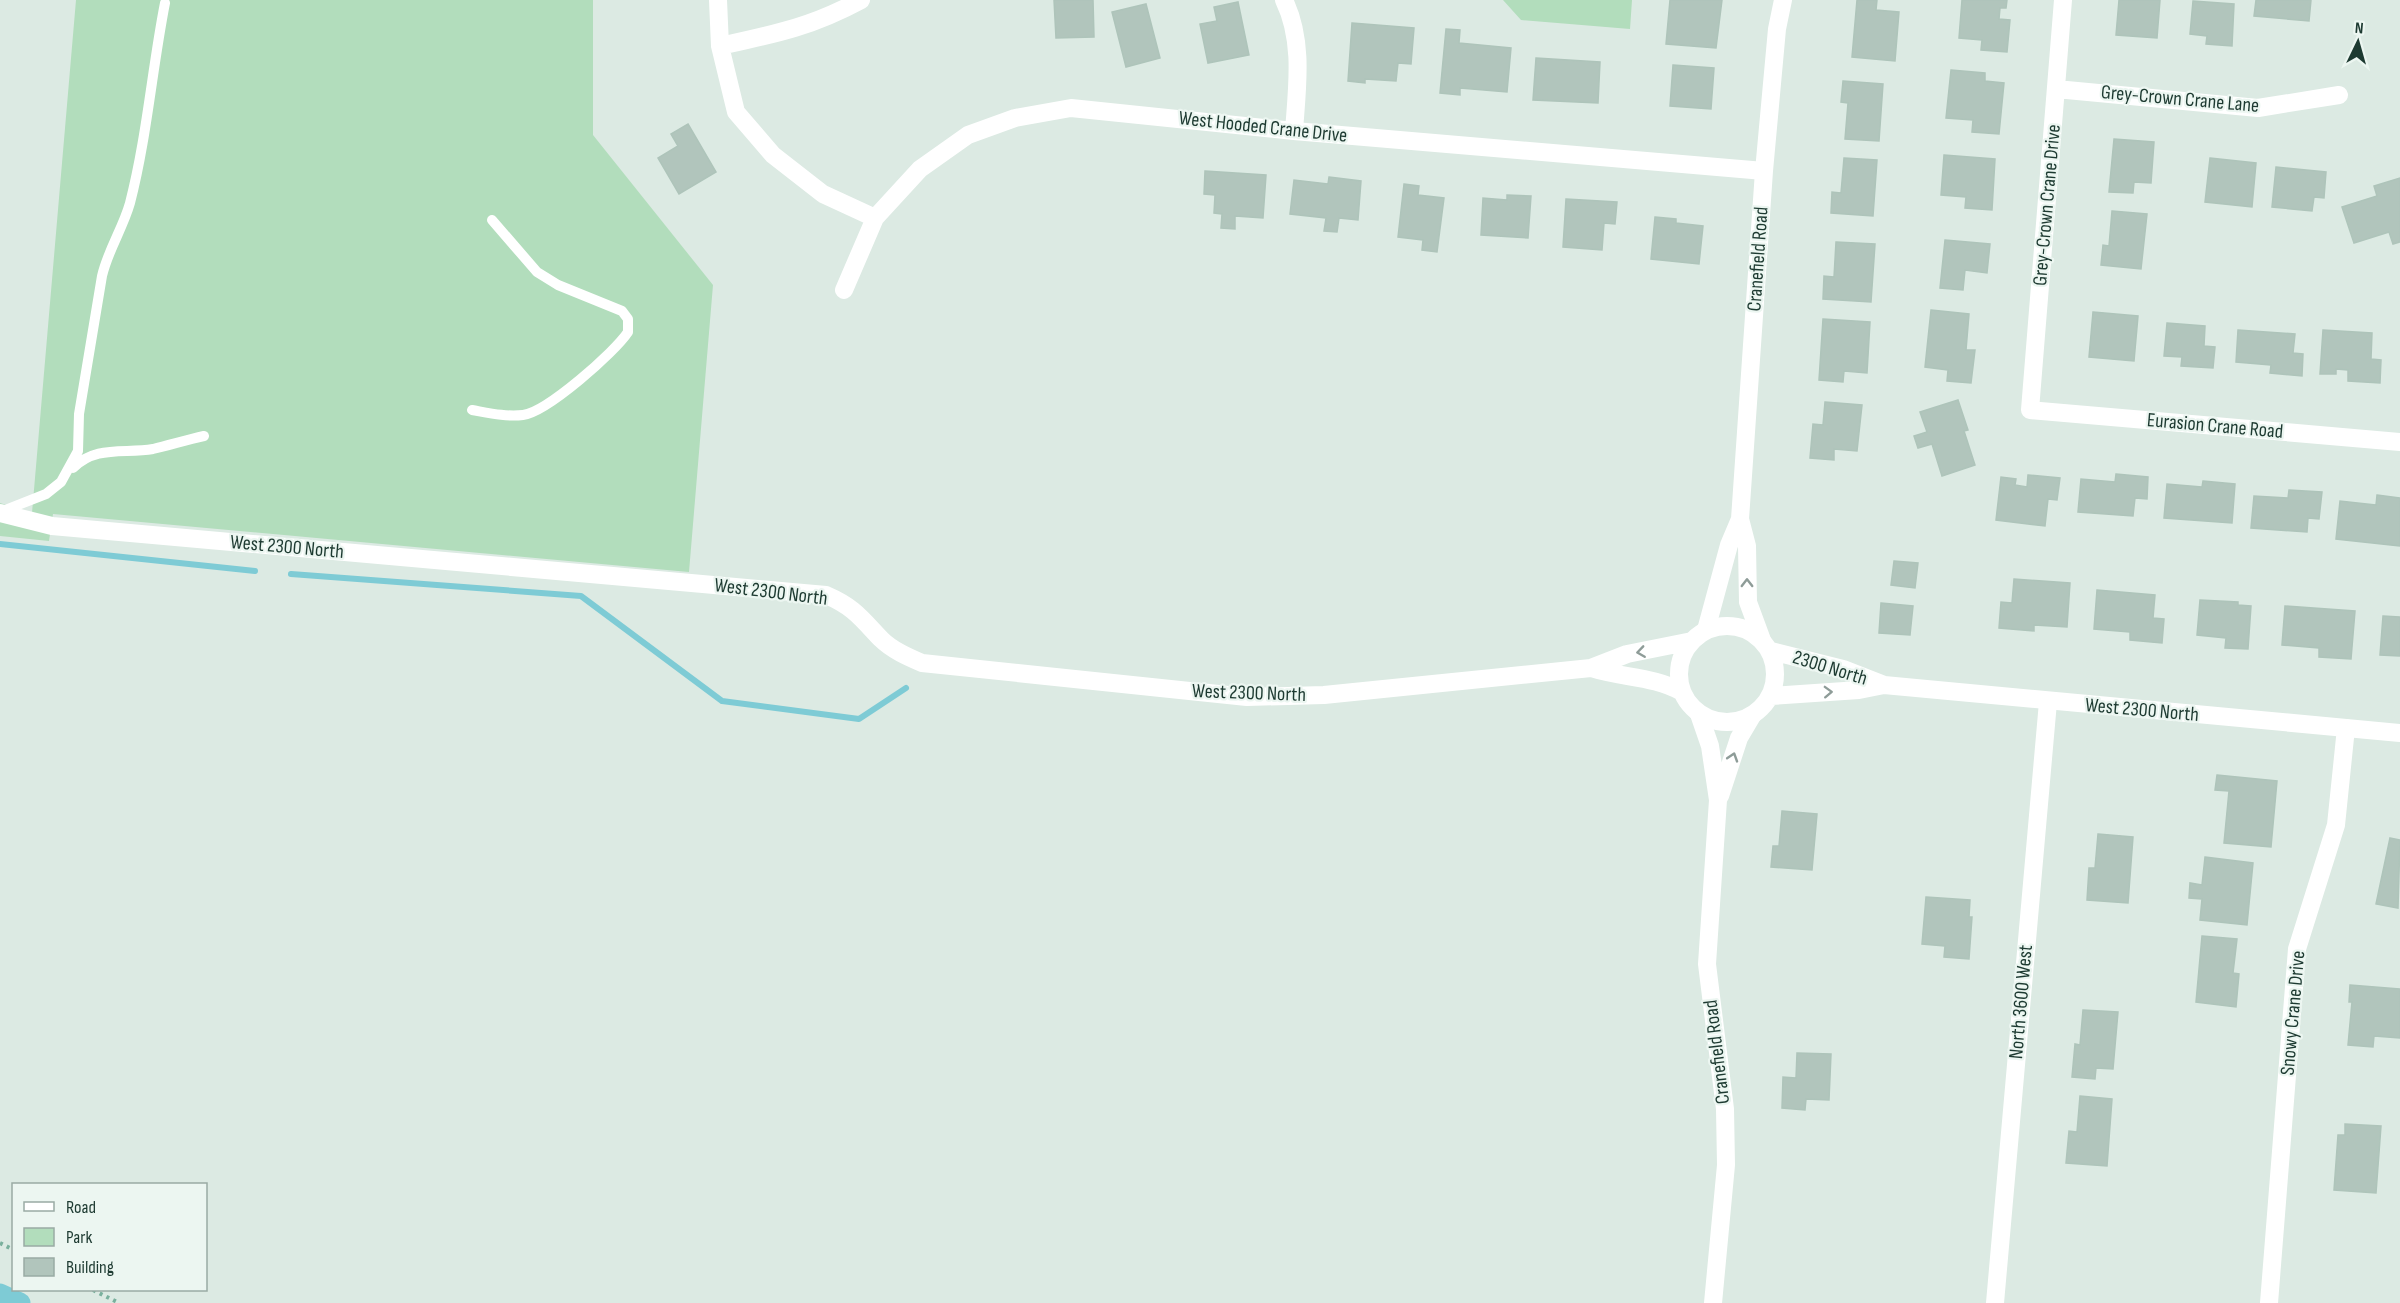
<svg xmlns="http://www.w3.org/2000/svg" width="2400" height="1303" font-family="'Sofia Sans Condensed',sans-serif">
<rect width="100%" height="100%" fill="#dceae3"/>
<path fill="#b2ddbc" d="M76,0H593V135L713,285L689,572L53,514L49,541L0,536V503L32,513Z
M1503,0H1632L1630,29L1521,20Z"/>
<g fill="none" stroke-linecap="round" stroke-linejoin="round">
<path stroke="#7ecbd5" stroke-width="6" d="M0,544L255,571
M291,574L581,596L722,701L859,719L906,688"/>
<path stroke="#7ecbd5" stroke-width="21" d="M0,1294L20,1303"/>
</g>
<path fill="#b1c5bc" stroke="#aec4ba" stroke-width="1.5" d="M1054,0H1093L1094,37L1056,38Z
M1670,0H1722L1716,48L1666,44Z
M1857,0H1877L1876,10L1899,12L1895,61L1852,57Z
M1962,0H2007L2006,8H2000L1999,19L2010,20L2007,52L1981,50L1982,40L1959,38Z
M2119,0H2160L2157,38L2116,35Z
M2256,0H2311L2309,21L2254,16Z
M2193,1L2234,4L2232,46L2206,44L2207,36L2190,34Z
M1238,2L1249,55L1208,63L1200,24L1217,21L1214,7Z
M1146,4L1160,58L1126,67L1112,12Z
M1352,23L1414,28L1411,64L1398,63L1396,81L1365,79V83L1348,81Z
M1446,29L1460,30L1459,43L1511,48L1507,92L1460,88V95L1440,93Z
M1536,58L1600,62L1598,103L1533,100Z
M1673,65L1714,68L1711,109L1670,106Z
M1951,70L1985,73V81L2004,83L1999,134L1972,132L1973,120L1946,118Z
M1843,81L1883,84L1879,141L1845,139L1848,103L1841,102Z
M688,124L716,172L679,194L658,158L678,146L671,134Z
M2114,139L2154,142L2151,183L2134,182L2133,193L2109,192Z
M1944,155L1995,159L1992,210L1965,208L1966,197L1941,195Z
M1844,158L1877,160L1873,216L1831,213L1832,192L1841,193Z
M2210,158L2256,163L2252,207L2205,202Z
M2276,167L2326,172L2324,198L2314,197L2312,211L2272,207Z
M1205,171L1266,175L1263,218L1235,216V229L1221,228L1222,214L1214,213L1215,195L1204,194Z
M1329,177L1361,181L1358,220L1339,218L1337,232L1324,231L1326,218L1290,214L1294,180L1328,184Z
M2400,178V242L2393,244L2389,232L2354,243L2342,207L2377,196L2374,186Z
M1404,184L1419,186L1418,195L1444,198L1437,252L1422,250L1423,240L1398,237Z
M1507,195L1531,196L1528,238L1481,235L1483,198L1507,200Z
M1566,199L1617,202L1615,224L1604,223L1602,250L1563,247Z
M2112,211L2147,214L2141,269L2101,265L2103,245L2109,246Z
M1655,217L1676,219V223L1703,226L1699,264L1651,259Z
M1945,240L1990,244L1987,273L1965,270L1963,290L1940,288Z
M1836,242L1875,244L1871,302L1823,299L1824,276L1834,277Z
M1931,310L1969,314L1966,350H1975L1971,383L1947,381L1948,370L1925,367Z
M2093,312L2138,316L2134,361L2089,357Z
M1823,319L1870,322L1867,373L1844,371L1843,382L1819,380Z
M2167,323L2205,326L2204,346L2215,347L2213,368L2181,366L2182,357L2164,356Z
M2238,330L2295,334L2293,353L2303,354L2302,376L2270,373L2271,365L2236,362Z
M2323,330L2372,333L2371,359L2381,360L2380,383L2348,381V370L2336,369V374H2320Z
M1958,400L1968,430L1964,431L1975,465L1942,476L1932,444L1918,448L1914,436L1927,432L1920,412Z
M1825,402L1862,405L1857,451L1834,449V460L1810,458L1813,424L1823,425Z
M2116,474L2148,477L2147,499L2135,498L2133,516L2078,512L2081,479L2115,482Z
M2028,475L2060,478L2057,500L2048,499L2045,526L1996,520L2001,477L2016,479L2015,485L2027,487Z
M2203,481L2235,484L2232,523L2164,518L2167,484L2202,487Z
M2289,490L2322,492L2319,519L2308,518L2307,532L2251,528L2254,496L2288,498Z
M2377,495L2400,498V546L2336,539L2340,501L2376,505Z
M1894,561L1918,563L1915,588L1891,585Z
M2014,579L2070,583L2067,627L2034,625V631L1999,628L2001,602L2012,603Z
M2097,590L2155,595L2153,618L2164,619L2162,643L2130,640V632L2094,629Z
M2200,600L2238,602V605L2251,606L2248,649L2225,648L2226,638L2197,635Z
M1881,603L1913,606L1910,635L1879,633Z
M2285,606L2355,611L2351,659L2319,657V648L2282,645Z
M2383,616L2400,617V656L2380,655Z
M2217,775L2277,781L2271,847L2224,843L2229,791L2215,790Z
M1782,811L1817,814L1812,870L1771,867L1773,846H1779Z
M2098,834L2133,837L2128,903L2087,900L2089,868H2095Z
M2390,838L2400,840L2398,908L2376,904Z
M2205,857L2253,863L2247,925L2200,920L2202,899L2189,898L2190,883L2202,885Z
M1926,897L1970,900L1969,917H1972L1969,959L1944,957L1945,946L1922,944Z
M2202,936L2237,939L2233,973L2239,974L2236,1007L2196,1002Z
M2350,985L2400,989V1038L2374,1036L2373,1047L2348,1045L2352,1002H2349Z
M2083,1010L2118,1012L2113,1069L2096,1068L2095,1079L2072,1077L2075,1044L2080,1045Z
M1797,1053L1831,1054L1829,1100L1806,1099L1805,1110L1782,1108L1783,1077L1796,1078Z
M2080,1096L2112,1099L2107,1166L2066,1163L2069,1131L2077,1132Z
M2345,1124L2381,1126L2376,1193L2334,1190L2338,1135H2345Z"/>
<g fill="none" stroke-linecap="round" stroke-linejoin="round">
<path stroke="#7ab09d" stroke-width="4" stroke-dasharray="3 4.5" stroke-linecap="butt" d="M0,1243L14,1250
M93,1290L119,1303"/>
<path stroke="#fff" stroke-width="10" d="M472,410C489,413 506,417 523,415C547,412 615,352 628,332V319L622,311L558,285L537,272L492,220
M73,468C96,445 124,454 153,449C170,445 186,440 204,436
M0,512L46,494L61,482L78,451L79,414L102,276C108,250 123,228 130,203C147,137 152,69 165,3"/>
<path stroke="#fff" stroke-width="18" d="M718,0L720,46L736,112L773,155L823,194L875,218
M1284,0C1304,41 1297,88 1294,131
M2063,0L2030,410L2400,442
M720,46C775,34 811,27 861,0
M2056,89L2258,108L2339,95
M844,290L875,218L920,169L968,135L1015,118L1071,108L1294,131L1764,171
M1740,519L1747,546L1748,602L1762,640
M1706,630L1729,545L1740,519L1764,171L1777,29L1783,0
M1699,714L1710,746L1718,800L1707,964L1725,1109L1726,1165L1713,1303
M1720,796L1739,738L1752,716
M1995,1303L2048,702
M2269,1303L2297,949L2336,825L2346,728"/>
<path stroke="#fff" stroke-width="18" d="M0,513L52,526L826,595C854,607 861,618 881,639C892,650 908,657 922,663L1247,697L1324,695L1591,668L1627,654L1692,641
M1679 674a48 48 0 1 1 96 0a48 48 0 1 1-96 0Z
M1771,651L1843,669L1884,685L2400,733
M1591,668C1622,678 1654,676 1682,692
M1771,696L1859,690L1884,685"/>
</g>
<defs><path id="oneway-chevron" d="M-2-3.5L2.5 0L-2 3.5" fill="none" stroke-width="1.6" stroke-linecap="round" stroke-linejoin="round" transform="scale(1.5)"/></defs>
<g stroke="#8e9c98">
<use href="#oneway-chevron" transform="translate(1747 583) rotate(-90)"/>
<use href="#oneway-chevron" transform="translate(1641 652) rotate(172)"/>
<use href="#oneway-chevron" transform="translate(1828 692) rotate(-2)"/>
<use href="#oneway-chevron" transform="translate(1733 757) rotate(-72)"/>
</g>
<g text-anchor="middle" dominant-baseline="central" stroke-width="4.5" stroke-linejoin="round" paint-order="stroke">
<g font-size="20" fill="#1d3a31" stroke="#ecf6f1">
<text transform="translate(2180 99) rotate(5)">Grey-Crown Crane Lane</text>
<text transform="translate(1263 127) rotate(6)">West Hooded Crane Drive</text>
<text transform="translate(2047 205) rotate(-85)">Grey-Crown Crane Drive</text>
<text transform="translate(1758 259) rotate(-86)">Cranefield Road</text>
<text transform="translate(2215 426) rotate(5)">Eurasion Crane Road</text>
<text transform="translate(287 547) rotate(5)">West 2300 North</text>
<text transform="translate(771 592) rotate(7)">West 2300 North</text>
<text transform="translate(1830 668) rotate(17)">2300 North</text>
<text transform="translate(1249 693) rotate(2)">West 2300 North</text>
<text transform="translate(2142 710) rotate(5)">West 2300 North</text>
<text transform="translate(2021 1002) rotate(-85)">North 3600 West</text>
<text transform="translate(2293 1013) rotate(-85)">Snowy Crane Drive</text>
<text transform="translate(1717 1052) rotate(-97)">Cranefield Road</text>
</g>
</g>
<rect x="12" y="1183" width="195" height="108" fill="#ecf6f1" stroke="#99aba4" stroke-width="1.5"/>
<rect x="24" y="1202" width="30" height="9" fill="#ffffff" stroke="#99aba4" stroke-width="1.5"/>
<text x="66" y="1213" font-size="18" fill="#1d3a31">Road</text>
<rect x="24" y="1228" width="30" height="18" fill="#b2ddbc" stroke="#99aba4" stroke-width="1.5"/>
<text x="66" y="1243" font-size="18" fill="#1d3a31">Park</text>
<rect x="24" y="1258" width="30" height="18" fill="#b1c5bc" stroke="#99aba4" stroke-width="1.5"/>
<text x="66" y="1273" font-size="18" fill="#1d3a31">Building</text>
<g transform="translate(2358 42) rotate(5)" stroke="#ecf6f1" stroke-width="4.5" paint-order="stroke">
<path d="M0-4.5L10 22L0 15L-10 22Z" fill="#1d3a31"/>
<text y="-9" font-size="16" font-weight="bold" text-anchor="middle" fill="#1d3a31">N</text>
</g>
</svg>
